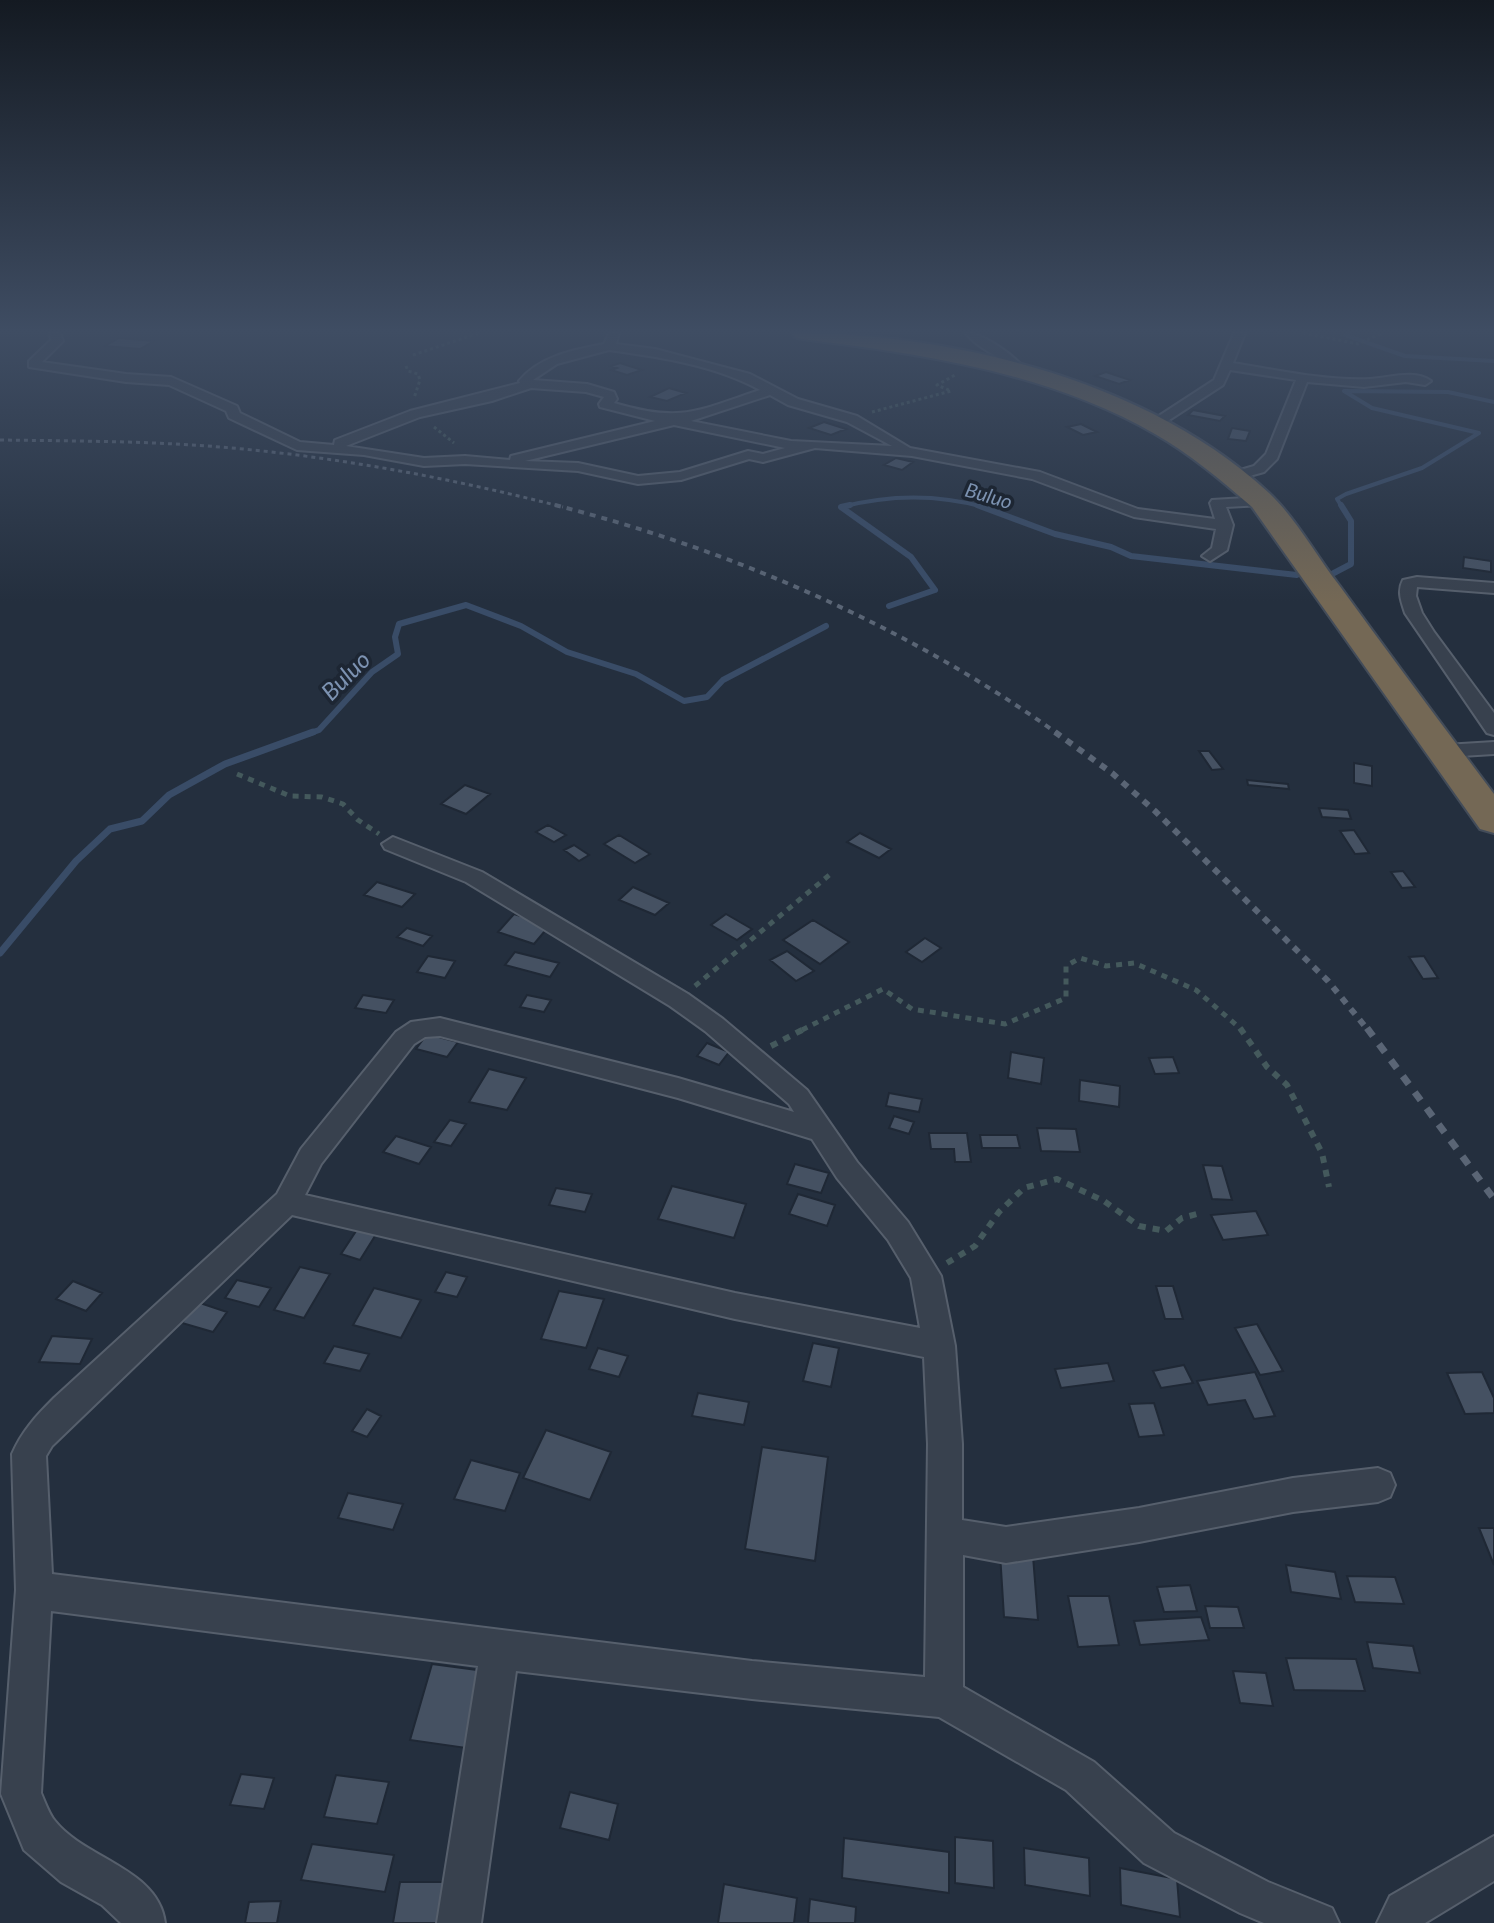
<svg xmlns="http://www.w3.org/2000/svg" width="1494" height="1923" font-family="Lato,sans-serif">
<rect width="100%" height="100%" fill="#242f3e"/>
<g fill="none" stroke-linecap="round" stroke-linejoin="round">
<path stroke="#394c67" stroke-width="4" d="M1350,333L1345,335L1405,356L1494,361
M841,507C887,495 937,494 984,507
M1342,507L1337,499L1346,494L1422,468L1479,433L1372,408L1344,391L1448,392L1494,402"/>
<path stroke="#394c67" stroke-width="6" d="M850,505L841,507L911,557L935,590L889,606
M977,505L1055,534L1111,547L1131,556L1297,575
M1332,574L1351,564V521L1341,505
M308,734L319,730L372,672L398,654L395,637L399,624L466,605L521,626L567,652L636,674L684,701L707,697L723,680L826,626"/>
<path stroke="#394c67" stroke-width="7" d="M0,953L76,861L110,829L142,821L169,795L225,764L313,732"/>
</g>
<path fill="#455162" stroke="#1f2835" stroke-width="2" d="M119,338L154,341L140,349L105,346Z
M620,363L642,370L627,375L611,370L617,368L611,366Z
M1106,372L1130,380L1119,384L1095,376Z
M669,388L686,393L667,401L650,397Z
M1193,410L1225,416L1220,421L1188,415Z
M824,422L846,429L831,435L809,428Z
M1081,424L1097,432L1083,435L1067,427Z
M1232,428L1250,431L1246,441L1228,439Z
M896,458L913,462L902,470L884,465Z
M1464,557L1491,561V572L1463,568Z
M1199,751H1209L1223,769L1212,770Z
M1354,763L1372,766V786L1354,783Z
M1247,780L1288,784L1289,789L1248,785Z
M465,785L490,794L466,814L441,804Z
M1319,808L1348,810L1351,819L1322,817Z
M548,825L566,835L554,842L536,832Z
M1354,830L1369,853L1355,854L1340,831Z
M860,833L891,849L879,858L847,842Z
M619,835L650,854L635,863L604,844Z
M574,845L589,855L579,861L564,850Z
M1403,871L1415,887L1402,888L1391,872Z
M377,882L415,894L402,907L364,895Z
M633,887L669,903L655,915L619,900Z
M514,914L550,925L534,944L498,932Z
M726,914L752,929L737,940L711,925Z
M813,920L849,942L820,964L783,940Z
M407,928L432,936L423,946L397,937Z
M925,938L941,948L922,962L906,952Z
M787,951L814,971L796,981L770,960Z
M515,952L559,963L550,977L505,965Z
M428,956L455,961L445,978L417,972Z
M1424,956L1438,978L1423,979L1409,957Z
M363,995L394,1000L386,1013L355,1008Z
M527,995L551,1000L544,1012L520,1007Z
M427,1034L458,1042L447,1057L416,1049Z
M707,1043L729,1052L719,1065L697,1056Z
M1011,1052L1044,1058L1041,1084L1008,1078Z
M1173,1057L1179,1073L1155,1074L1149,1058Z
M489,1069L526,1078L507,1110L469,1102Z
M1080,1080L1120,1086L1119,1107L1079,1101Z
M889,1093L922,1099L919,1112L886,1106Z
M894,1116L914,1122L909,1134L889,1128Z
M450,1120L466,1124L451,1146L434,1142Z
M1037,1128L1076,1129L1080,1152L1041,1151Z
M929,1133H967L971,1162H955L954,1149H931Z
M980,1135H1017L1020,1148H982Z
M396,1136L431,1147L419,1164L383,1152Z
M795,1164L829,1173L821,1193L787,1184Z
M1203,1165L1222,1166L1232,1200L1212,1199Z
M672,1186L746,1204L734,1238L658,1219Z
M556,1188L592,1194L585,1212L549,1205Z
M798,1194L835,1205L827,1226L789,1214Z
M1256,1211L1268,1235L1223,1240L1211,1215Z
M362,1222L380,1228L360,1260L341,1254Z
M300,1267L330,1274L304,1318L274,1310Z
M446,1272L467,1277L457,1297L435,1292Z
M237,1280L271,1288L259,1307L225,1298Z
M73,1281L102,1293L86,1311L56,1299Z
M1156,1286H1173L1183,1319H1165Z
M374,1288L421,1300L401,1338L353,1325Z
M559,1291L604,1299L586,1348L541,1339Z
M197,1302L227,1312L213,1332L182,1323Z
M1257,1324L1283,1371L1260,1375L1235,1328Z
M52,1336L92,1339L80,1364L39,1362Z
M813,1343L839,1348L831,1387L803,1381Z
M334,1346L369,1354L360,1371L324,1363Z
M598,1348L628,1356L619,1377L589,1369Z
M1108,1363L1114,1381L1061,1388L1055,1369Z
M1184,1365L1193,1383L1161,1388L1153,1371Z
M1255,1372L1275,1416L1254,1419L1245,1400L1208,1405L1197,1381Z
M1482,1372L1494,1398V1413L1465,1414L1447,1373Z
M698,1393L749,1402L744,1425L692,1416Z
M1154,1403L1164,1435L1139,1437L1129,1404Z
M367,1409L381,1416L367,1437L352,1431Z
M546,1430L611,1452L590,1500L523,1478Z
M762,1447L828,1457L815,1561L745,1549Z
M471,1460L520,1473L505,1511L454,1499Z
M348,1493L403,1504L393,1530L338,1518Z
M1479,1528H1494V1565Z
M1000,1553L1033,1556L1038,1620L1004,1617Z
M1286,1565L1335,1572L1341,1599L1291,1592Z
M1347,1576L1395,1577L1404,1604L1355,1602Z
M1190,1585L1197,1611L1164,1612L1157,1587Z
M1068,1596H1109L1119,1645L1078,1647Z
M1205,1606L1238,1607L1244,1628H1210Z
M1201,1617L1209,1640L1140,1645L1134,1621Z
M1367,1642L1413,1646L1420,1673L1373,1668Z
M1286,1658L1356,1659L1365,1691L1294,1690Z
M432,1664L492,1672L473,1749L410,1740Z
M1233,1671L1266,1673L1273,1706L1240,1703Z
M241,1774L274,1778L264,1809L230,1805Z
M336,1775L389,1782L377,1824L324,1817Z
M570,1792L618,1804L609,1840L560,1828Z
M955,1837L993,1841L994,1888L955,1883Z
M844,1838L949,1852V1893L842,1878Z
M312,1844L394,1855L385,1892L301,1880Z
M1024,1848L1089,1858L1090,1896L1025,1885Z
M1120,1868L1177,1879L1180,1917L1121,1905Z
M400,1882H455L450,1923H393Z
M724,1884L797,1898L794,1923H718Z
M810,1899L856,1907L855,1923H808Z
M281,1901L277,1923H245L249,1902Z"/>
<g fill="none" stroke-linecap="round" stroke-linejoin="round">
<g stroke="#565f6c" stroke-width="4">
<path id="street" d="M50,333H60L63,341L42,362L126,374L171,377L237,406L240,413L300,442L334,445L335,440L410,411L520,383L519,381C540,356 573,350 604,344L609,333H619L616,344L655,349L750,374L798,399L857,416L910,448L1040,472L1138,509L1215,519L1210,503L1212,500L1262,497L1269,501L1262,505L1226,507L1233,525L1227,550L1210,561L1202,556L1212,548L1216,529L1134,517L1032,479L912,456L815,448L763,462L749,459L681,480L638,484L578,471L465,464L424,466L364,455L297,450L229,418L226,411L169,385L126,382L29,367V361L51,340ZM609,350C659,357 715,365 760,390C697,411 681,423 614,403L617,399L614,392L587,384L533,380L557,364ZM531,388L586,392L604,397L599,404L600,407L655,421L511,456L510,460L465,456L424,458L346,446L420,417L492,401ZM770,395L788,405L847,422L892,446L791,441L691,421ZM674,425L785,448L763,454L748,451L680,472L638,476L578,463L525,461Z
M966,333C984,333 1017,357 1028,373L1018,376C1004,356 979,351 966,333Z
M1234,333H1245L1233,363C1277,370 1325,381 1370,379C1390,378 1414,369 1431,381L1425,385L1406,382L1364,387L1307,382L1277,459L1264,472L1235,480L1228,476L1230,473L1254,466L1266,454L1296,380L1230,370L1223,385L1160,426L1148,423L1214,380Z
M1417,577L1494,583V593L1417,587L1416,596L1422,613L1434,632L1494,713V735L1487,733L1405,613C1401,601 1397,591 1403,580Z
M1494,742V754L1445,757L1435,751L1445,745Z
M393,837L482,872L688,994L723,1019L807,1090L857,1162L908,1222L941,1276L955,1346L962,1444V1520L1006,1527L1139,1508L1293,1478L1378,1468L1390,1473L1395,1485L1390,1497L1378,1502L1293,1512L1139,1542L1006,1563L963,1555V1687L1094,1762L1174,1833L1268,1882L1332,1908L1339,1923H1264L1240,1913L1144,1863L1066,1790L939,1717L752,1699L516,1671L481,1923H437L478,1666L51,1611L41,1793C45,1802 49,1814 55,1821C85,1859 159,1869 165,1923H121L102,1905L61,1882L24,1850L1,1794L16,1590L12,1454C22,1431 36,1416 54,1398L277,1194L301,1149L396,1032L411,1022L440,1018L678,1078L794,1112L789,1104L705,1031L670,1006L466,882L385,849L382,844ZM440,1036L678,1098L812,1139L837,1178L888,1240L911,1278L920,1328L735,1293L305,1195L321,1164L414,1044L425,1037ZM292,1215L735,1319L924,1357L928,1444L925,1677L752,1661L52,1574L46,1456L52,1446Z
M1494,1836V1881L1425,1923H1377L1390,1896Z"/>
</g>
<g stroke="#434c59" stroke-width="4">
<path id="highway" d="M792,333C953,333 1149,381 1269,493C1295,517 1317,557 1339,585C1390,655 1442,725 1494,794V833L1480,829L1252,507C1221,480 1190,454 1155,434C1048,372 922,354 802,339L795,337Z"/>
</g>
<path stroke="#44595c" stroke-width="3" stroke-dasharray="3 3" stroke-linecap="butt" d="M1303,333L1358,344L1382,333
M413,355L479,333
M406,366L408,371L418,374L420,380L414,398
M872,412L951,391L937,385L955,375
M434,427L454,443"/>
<path stroke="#44595c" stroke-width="5" stroke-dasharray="6 6" stroke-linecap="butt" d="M237,774L290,796L322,797L343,804L358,820L379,834
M695,986L833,872
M802,1030L883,989L912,1009L1005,1024L1066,998V966L1080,958L1106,966L1134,963L1196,990L1242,1030"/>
<path stroke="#44595c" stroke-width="6" stroke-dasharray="7 7" stroke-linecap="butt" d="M1240,1028L1267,1067L1287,1085L1322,1153L1329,1187
M771,1046L806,1028
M947,1263L975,1246L999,1212L1024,1188L1057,1179L1104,1201L1139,1226L1166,1231L1182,1218L1197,1214"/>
<use href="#street" fill="#38414e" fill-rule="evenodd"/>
<use href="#highway" fill="#746855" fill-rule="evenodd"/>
<path stroke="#5a6575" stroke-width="3" stroke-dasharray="4 4" stroke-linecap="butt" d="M0,440C77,441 155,441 232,448C344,458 454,479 563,507"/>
<path stroke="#5a6575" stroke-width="4" stroke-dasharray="6 6" stroke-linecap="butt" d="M555,505C734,551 907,626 1058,734"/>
<path stroke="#5a6575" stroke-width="6" stroke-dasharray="7 7" stroke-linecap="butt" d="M1055,732L1112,773L1155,811L1328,981L1368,1030"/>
<path stroke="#5a6575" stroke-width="7" stroke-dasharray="10 10" stroke-linecap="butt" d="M1367,1028L1494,1199"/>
</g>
<linearGradient id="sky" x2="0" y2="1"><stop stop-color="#141a22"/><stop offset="0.55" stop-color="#3f4d63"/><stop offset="1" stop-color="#3f4d63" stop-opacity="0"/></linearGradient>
<rect width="1494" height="602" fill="url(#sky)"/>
<g text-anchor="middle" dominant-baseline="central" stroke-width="7" stroke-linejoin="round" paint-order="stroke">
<g font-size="20" font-style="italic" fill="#7c92b1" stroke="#1d2633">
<text transform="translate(989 495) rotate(16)">Buluo</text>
</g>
<g font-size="24" font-style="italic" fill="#7c92b1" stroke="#1d2633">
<text transform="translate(345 675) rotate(-45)">Buluo</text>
</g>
</g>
</svg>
